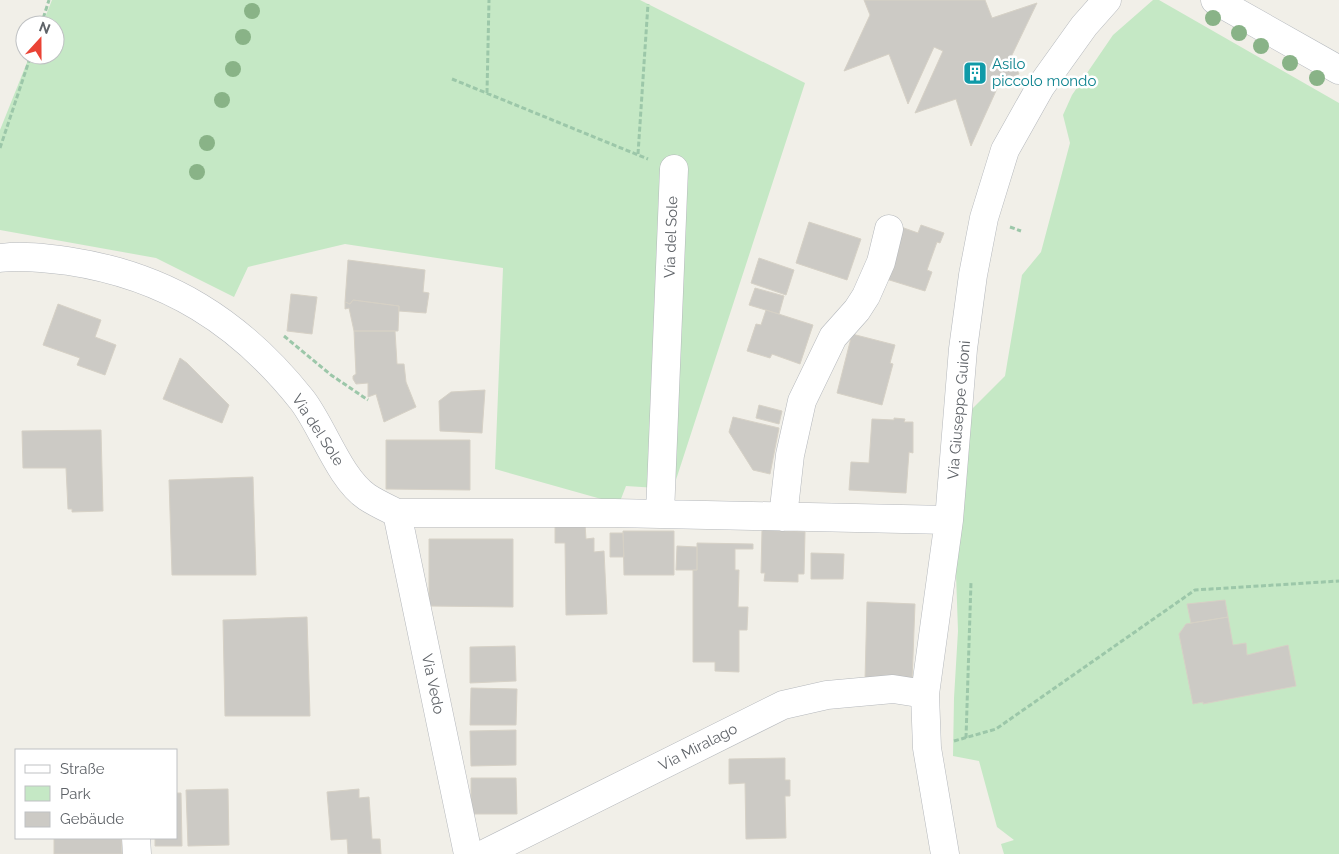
<svg xmlns="http://www.w3.org/2000/svg" width="1339" height="854" font-family="Raleway,sans-serif">
<rect width="100%" height="100%" fill="#f1efe8"/>
<path fill="#c5e8c5" d="M52,0H640L805,83L673,489L626,486L619,504L495,469L503,268L345,244L248,267L234,297L156,258L0,230V130L30,55H55V25H42Z
M1153,0H1159L1339,103V854H1004L1001,844L1014,840L997,827L979,761L953,756L954,698L958,631L955,545L960,421L1005,376L1022,275L1041,252L1070,143L1063,115L1072,95L1113,35Z"/>
<path fill="#cccac5" stroke="#d6d1c6" d="M864,0H985L992,18L1037,3L1011,57L1019,74L1000,82L971,146L956,99L915,113L943,51L934,47L908,104L889,54L844,71L870,15Z
M809,222L861,239L847,280L796,263Z
M921,225L944,233L940,243L937,242L927,270L932,272L925,291L883,278L901,227L918,233Z
M759,258L794,270L786,295L751,283Z
M348,260L425,270L423,292L429,293L426,313L399,311V306L353,300L350,304L345,302Z
M755,288L784,296L779,314L749,305Z
M291,294L317,297L312,334L287,331Z
M353,300L399,306L398,331H354L349,308L345,309V302L350,304Z
M58,304L101,320L95,337L116,345L105,375L77,365L80,358L43,345Z
M766,310L813,325L800,364L772,354L770,358L747,351L756,324L761,325Z
M354,331H395L397,364H404L406,382L416,407L384,422L376,394L368,397V383L356,384L353,379V376L356,374Z
M852,334L895,345L890,363L893,364L882,405L837,393Z
M180,358L187,363L229,405L222,423L163,399Z
M485,390L482,433L440,431L439,401L451,392Z
M759,405L782,411L779,424L756,418Z
M733,417L779,428L770,474L753,470L729,432Z
M894,418L905,419L904,422H913V453L909,452L906,493L849,490L851,462L869,463L872,419L894,420Z
M101,430L103,511L72,512V509H68L66,468H23L22,431Z
M386,440H470V490L386,489Z
M253,477L256,575H172L169,480Z
M585,524L586,539L594,538V552L604,551L607,614L566,615L565,543H555V525Z
M762,530L805,532L804,574H798V582L764,581L765,573H761Z
M623,531H674V575H624Z
M610,533H623L624,557H610Z
M429,539H513V607L429,606Z
M697,543L753,544V549H735V570H739L738,607H748L747,630H739V672L715,671V662H693V570H697Z
M677,546L697,547V570H676Z
M811,553L844,554L843,579H811Z
M1225,600L1228,617L1191,623L1187,604Z
M867,602L915,604L912,682L865,680Z
M307,617L310,716H225L223,620Z
M1228,617L1233,645L1246,643L1247,655L1288,645L1296,686L1203,704V702L1193,704L1179,634L1186,624Z
M515,646L516,681L470,683V647Z
M471,688L517,689L516,725H470Z
M516,730V765L471,766L470,731Z
M785,758V780H790V796H785L786,838L746,839L745,783L729,784V759Z
M471,778H516L517,814H471Z
M228,789L229,845L188,846L186,790Z
M359,789V798L369,797L372,839H380L381,854H348L347,839L331,840L327,792Z
M176,793H181L182,846H155V838H176Z
M54,838H121L122,854H54Z"/>
<g fill="none" stroke-linecap="round" stroke-linejoin="round">
<g stroke="#b5b8bc" stroke-width="29">
<path id="street" d="M0,258C22,255 46,258 68,261C167,276 240,322 302,400C323,427 339,478 367,497C376,503 387,508 397,513H614L949,520
M397,513L468,854
M660,514L674,169
M783,517L790,455L802,401L833,337L857,310L866,296L881,262L889,229
M136,838L137,854
M484,854L783,705L827,695L893,689L925,694
M945,854L927,748L925,694L949,520L963,349L973,275L984,218L1005,150L1041,86L1084,26L1107,0"/>
</g>
<g stroke="#b6babf" stroke-width="29">
<path id="secondary" d="M1215,0L1339,70"/>
</g>
<path stroke="#9cc7a9" stroke-width="3" stroke-dasharray="5 2.5" stroke-linecap="butt" d="M41,25L49,0
M452,79L648,159
M487,93L489,0
M0,148L31,55
M638,154L648,4
M1010,227L1021,231
M284,336L331,375L368,400
M966,738L971,582
M954,741L996,729L1195,590L1339,581"/>
<use href="#street" stroke="#fff" stroke-width="28"/>
<use href="#secondary" stroke="#fff" stroke-width="28"/>
</g>
<g fill="#89b387">
<circle cx="252" cy="11" r="8"/>
<circle cx="1213" cy="18" r="8"/>
<circle cx="1239" cy="33" r="8"/>
<circle cx="243" cy="37" r="8"/>
<circle cx="1261" cy="46" r="8"/>
<circle cx="1290" cy="63" r="8"/>
<circle cx="233" cy="69" r="8"/>
<circle cx="1317" cy="78" r="8"/>
<circle cx="222" cy="100" r="8"/>
<circle cx="207" cy="143" r="8"/>
<circle cx="197" cy="172" r="8"/>
</g>
<defs>
<g id="building-square" transform="scale(1.25)"><rect x="-9" y="-9" width="18" height="18" rx="4" fill="#0f9aa8" stroke="#fff"/><path d="M-4-6H4V6H1V3H-1V6H-4ZM-2.5-4.3h1.7v1.8h-1.7ZM.8-4.3h1.7v1.8H.8ZM-2.5-1h1.7V.8h-1.7ZM.8-1h1.7V.8H.8Z" fill="#fff"/></g>
</defs>
<g fill-rule="evenodd">
<use href="#building-square" x="975" y="73"/>
</g>
<g text-anchor="middle" dominant-baseline="central" stroke-width="5" stroke-linejoin="round" paint-order="stroke">
<g font-size="15" fill="#0d838f" stroke="#fff" text-anchor="start">
<text x="992" y="64">Asilo<tspan x="992" dy="17">piccolo mondo</tspan></text>
</g>
<g font-size="15" fill="#5f6368" stroke="#fff">
<text transform="translate(671 237) rotate(-88)">Via del Sole</text>
<text transform="translate(959 410) rotate(-85)">Via Giuseppe Guioni</text>
<text transform="translate(318 430) rotate(57)">Via del Sole</text>
<text transform="translate(433 684) rotate(78)">Via Vedo</text>
<text transform="translate(698 747) rotate(-27)">Via Miralago</text>
</g>
</g>
<rect x="15" y="749" width="162" height="90" fill="#ffffff" stroke="#bfc1c3"/>
<rect x="25" y="765" width="25" height="8" fill="#ffffff" stroke="#bfc1c3"/>
<text x="60" y="774" font-size="15" fill="#5f6368">Straße</text>
<rect x="25" y="786" width="25" height="15" fill="#c5e8c5" stroke="#bfc1c3"/>
<text x="60" y="799" font-size="15" fill="#5f6368">Park</text>
<rect x="25" y="812" width="25" height="15" fill="#cccac5" stroke="#bfc1c3"/>
<text x="60" y="824" font-size="15" fill="#5f6368">Gebäude</text>
<g transform="translate(40 40) rotate(21)"><circle r="24" fill="#ffffff" stroke="#bfc1c3"/>
<path d="M0-4L9 19L0 12L-9 19Z" fill="#ea4335"/>
<text y="-8" font-size="14" font-weight="bold" text-anchor="middle" fill="#5f6368">N</text>
</g>
</svg>
